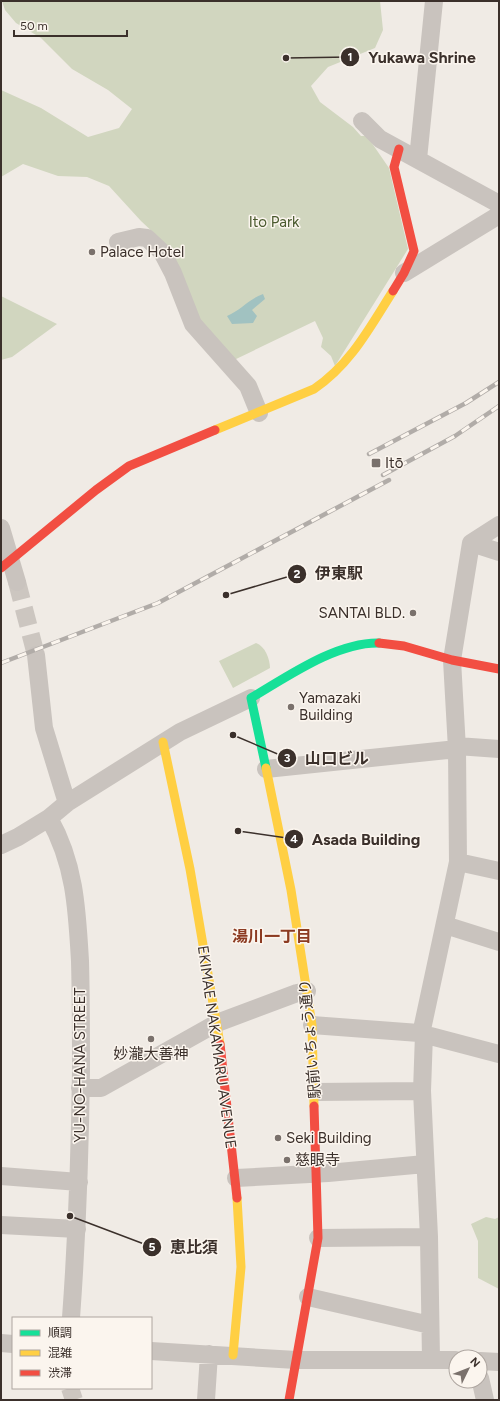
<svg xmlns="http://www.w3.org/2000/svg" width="500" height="1401" font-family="Figtree,'Noto Sans JP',sans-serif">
<rect width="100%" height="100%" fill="#f0ebe5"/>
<path fill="#d1d6bf" d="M2,1H380L383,30L375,48L328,67L311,86L320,102L353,127L361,136H367L389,168L408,249L335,366L331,356L321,347L323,338L315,321L234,360L195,321L157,236L141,221L109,186L87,177L58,176L23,164L1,177V90L41,108L88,137L119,128L132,109L108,90L72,69L41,38L16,23L5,10Z
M1,296L57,324L12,357L1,360Z
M256,643C265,646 270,659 270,668L233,688L219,661Z
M486,1217L495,1219L499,1217V1289L478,1278V1241L471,1224Z"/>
<path fill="#a1c2c1" d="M263,294L265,299L252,310L257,316L253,323L232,324L227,316C241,310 249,299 263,294Z"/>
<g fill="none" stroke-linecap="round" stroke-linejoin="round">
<path stroke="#ccc6c0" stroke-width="18" stroke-dasharray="18 9" stroke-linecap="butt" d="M17,582L36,655
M70,1388L74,1400"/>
<path stroke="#c9c3be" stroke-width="18" d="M362,121L380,139L499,204
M418,159L434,1
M118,242L139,237L147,238L162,252L173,273L193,324L248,386L259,413
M404,273L499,215
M1,528L17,582
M471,543L499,552
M36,655L44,728L67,803
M457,746L499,749
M266,769L457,749
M49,818C75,864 77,909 80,961C81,997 81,1034 81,1070C80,1153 77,1235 71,1318
M1,845L18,837L49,818L67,803L180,732L251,698
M458,862L499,871
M445,925L499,942
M312,1025L419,1033L499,1054
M421,1034L458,862L457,749L452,660L471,543L499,525
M424,1034L422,1091L429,1237L431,1359
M80,1088H101L217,1023L297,993L307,991
M315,1092L422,1091
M1,1176L79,1182
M236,1178L328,1173L425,1164
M1,1225L77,1229
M318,1238L429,1237
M308,1297L430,1325
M1,1343L13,1344
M151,1351L296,1360H456
M480,1361L499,1362
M480,1378L485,1400
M206,1400L209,1354"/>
<path stroke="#16e098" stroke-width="9" d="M266,768L251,698C287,677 336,642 379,643"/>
<path stroke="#ffcf43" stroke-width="9" d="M215,430L314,389C351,364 370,327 393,291
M163,742L190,869L220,1044
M266,768L291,890L312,1025L314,1106
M233,1355L241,1267L237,1198"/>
<path stroke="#f24e42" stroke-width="9" d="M393,291L404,273L414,251L394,167L399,149
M1,568L96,490L129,466L215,430
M379,643L404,646L452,660
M452,660L499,669
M220,1044L237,1198
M289,1400L318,1238L314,1106"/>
<g stroke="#b1aca8" stroke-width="4.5">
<path id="rail" d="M369,454L466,403L499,382
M383,475L455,436L499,406
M1,663L158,603L389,480"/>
</g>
<use href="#rail" stroke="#fbf5ee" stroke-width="3" stroke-dasharray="9" stroke-linecap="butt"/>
</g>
<g fill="#7a716c" stroke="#fbf5ee" stroke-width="1.5">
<circle cx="92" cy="252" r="4"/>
<rect x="371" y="458" width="10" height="10" rx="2"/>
<circle cx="413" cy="613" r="4"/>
<circle cx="291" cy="707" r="4"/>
<circle cx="151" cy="1039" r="4"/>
<circle cx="278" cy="1138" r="4"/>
<circle cx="287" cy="1160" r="4"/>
</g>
<g text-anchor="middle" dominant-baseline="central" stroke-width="3" stroke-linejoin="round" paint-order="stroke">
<g font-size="15" fill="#4a5a2e" stroke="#fbf5ee">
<text x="274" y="222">Ito Park</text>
</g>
<g font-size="15" fill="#3b302b" stroke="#fbf5ee" text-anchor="start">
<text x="100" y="252">Palace Hotel</text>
<text x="385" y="463">Itō</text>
<text x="405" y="613" text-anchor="end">SANTAI BLD.</text>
<text x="299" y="698">Yamazaki<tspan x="299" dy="17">Building</tspan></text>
<text x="151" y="1054" text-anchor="middle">妙瀧大善神</text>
<text x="286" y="1138">Seki Building</text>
<text x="295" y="1160">慈眼寺</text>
</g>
<g font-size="15" fill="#3b302b" stroke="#fbf5ee">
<text transform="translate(310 1039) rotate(-95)">駅前いちょう通り</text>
<text transform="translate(217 1047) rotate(82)">EKIMAE NAKAMARU AVENUE</text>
<text transform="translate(80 1065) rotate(-90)">YU-NO-HANA STREET</text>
</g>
<g font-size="16" font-weight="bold" fill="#8c3b22" stroke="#fbf5ee">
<text x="272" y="936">湯川一丁目</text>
</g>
</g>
<path fill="none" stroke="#3b302b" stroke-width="1.5" d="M286 58L350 57M226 595L297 574M233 735L287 758M238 831L294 839M70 1216L152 1247"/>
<g fill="#3b302b" stroke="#fbf5ee" stroke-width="1.5">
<circle cx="286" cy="58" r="4"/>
<circle cx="226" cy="595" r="4"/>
<circle cx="233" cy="735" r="4"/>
<circle cx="238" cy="831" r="4"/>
<circle cx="70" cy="1216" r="4"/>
<circle cx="350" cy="57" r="10"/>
<circle cx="297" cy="574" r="10"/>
<circle cx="287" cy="758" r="10"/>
<circle cx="294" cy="839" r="10"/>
<circle cx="152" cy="1247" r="10"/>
</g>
<g font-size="12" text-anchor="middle" font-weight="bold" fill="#fff">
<text x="350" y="61">1</text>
<text x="297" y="578">2</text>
<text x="287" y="762">3</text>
<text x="294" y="843">4</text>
<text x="152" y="1251">5</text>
</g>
<g font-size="16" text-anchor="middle" font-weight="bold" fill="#3b302b" stroke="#fbf5ee" stroke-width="3" stroke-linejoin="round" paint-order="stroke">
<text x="422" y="63">Yukawa Shrine</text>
<text x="339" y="579">伊東駅</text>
<text x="337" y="764">山口ビル</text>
<text x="366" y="845">Asada Building</text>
<text x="194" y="1253">恵比須</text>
</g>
<rect width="500" height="1401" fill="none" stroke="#3b302b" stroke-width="4"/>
<rect x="12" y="1317" width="140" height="72" fill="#fbf5ee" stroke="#aea6a0"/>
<rect x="20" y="1330" width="20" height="6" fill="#16e098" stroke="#aea6a0"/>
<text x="48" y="1337" font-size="12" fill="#3b302b">順調</text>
<rect x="20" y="1350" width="20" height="6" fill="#ffcf43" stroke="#aea6a0"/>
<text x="48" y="1357" font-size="12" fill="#3b302b">混雑</text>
<rect x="20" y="1370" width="20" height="6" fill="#f24e42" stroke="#aea6a0"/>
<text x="48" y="1377" font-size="12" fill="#3b302b">渋滞</text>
<g transform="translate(468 1369) rotate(47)"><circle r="19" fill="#fbf5ee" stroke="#aea6a0"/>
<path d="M0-3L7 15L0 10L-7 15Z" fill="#7a716c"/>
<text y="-6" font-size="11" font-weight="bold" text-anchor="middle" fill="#3b302b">N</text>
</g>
<path d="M14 30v6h113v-6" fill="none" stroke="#3b302b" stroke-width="2"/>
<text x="20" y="30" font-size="12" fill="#3b302b" stroke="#fbf5ee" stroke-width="3" paint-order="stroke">50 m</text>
</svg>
